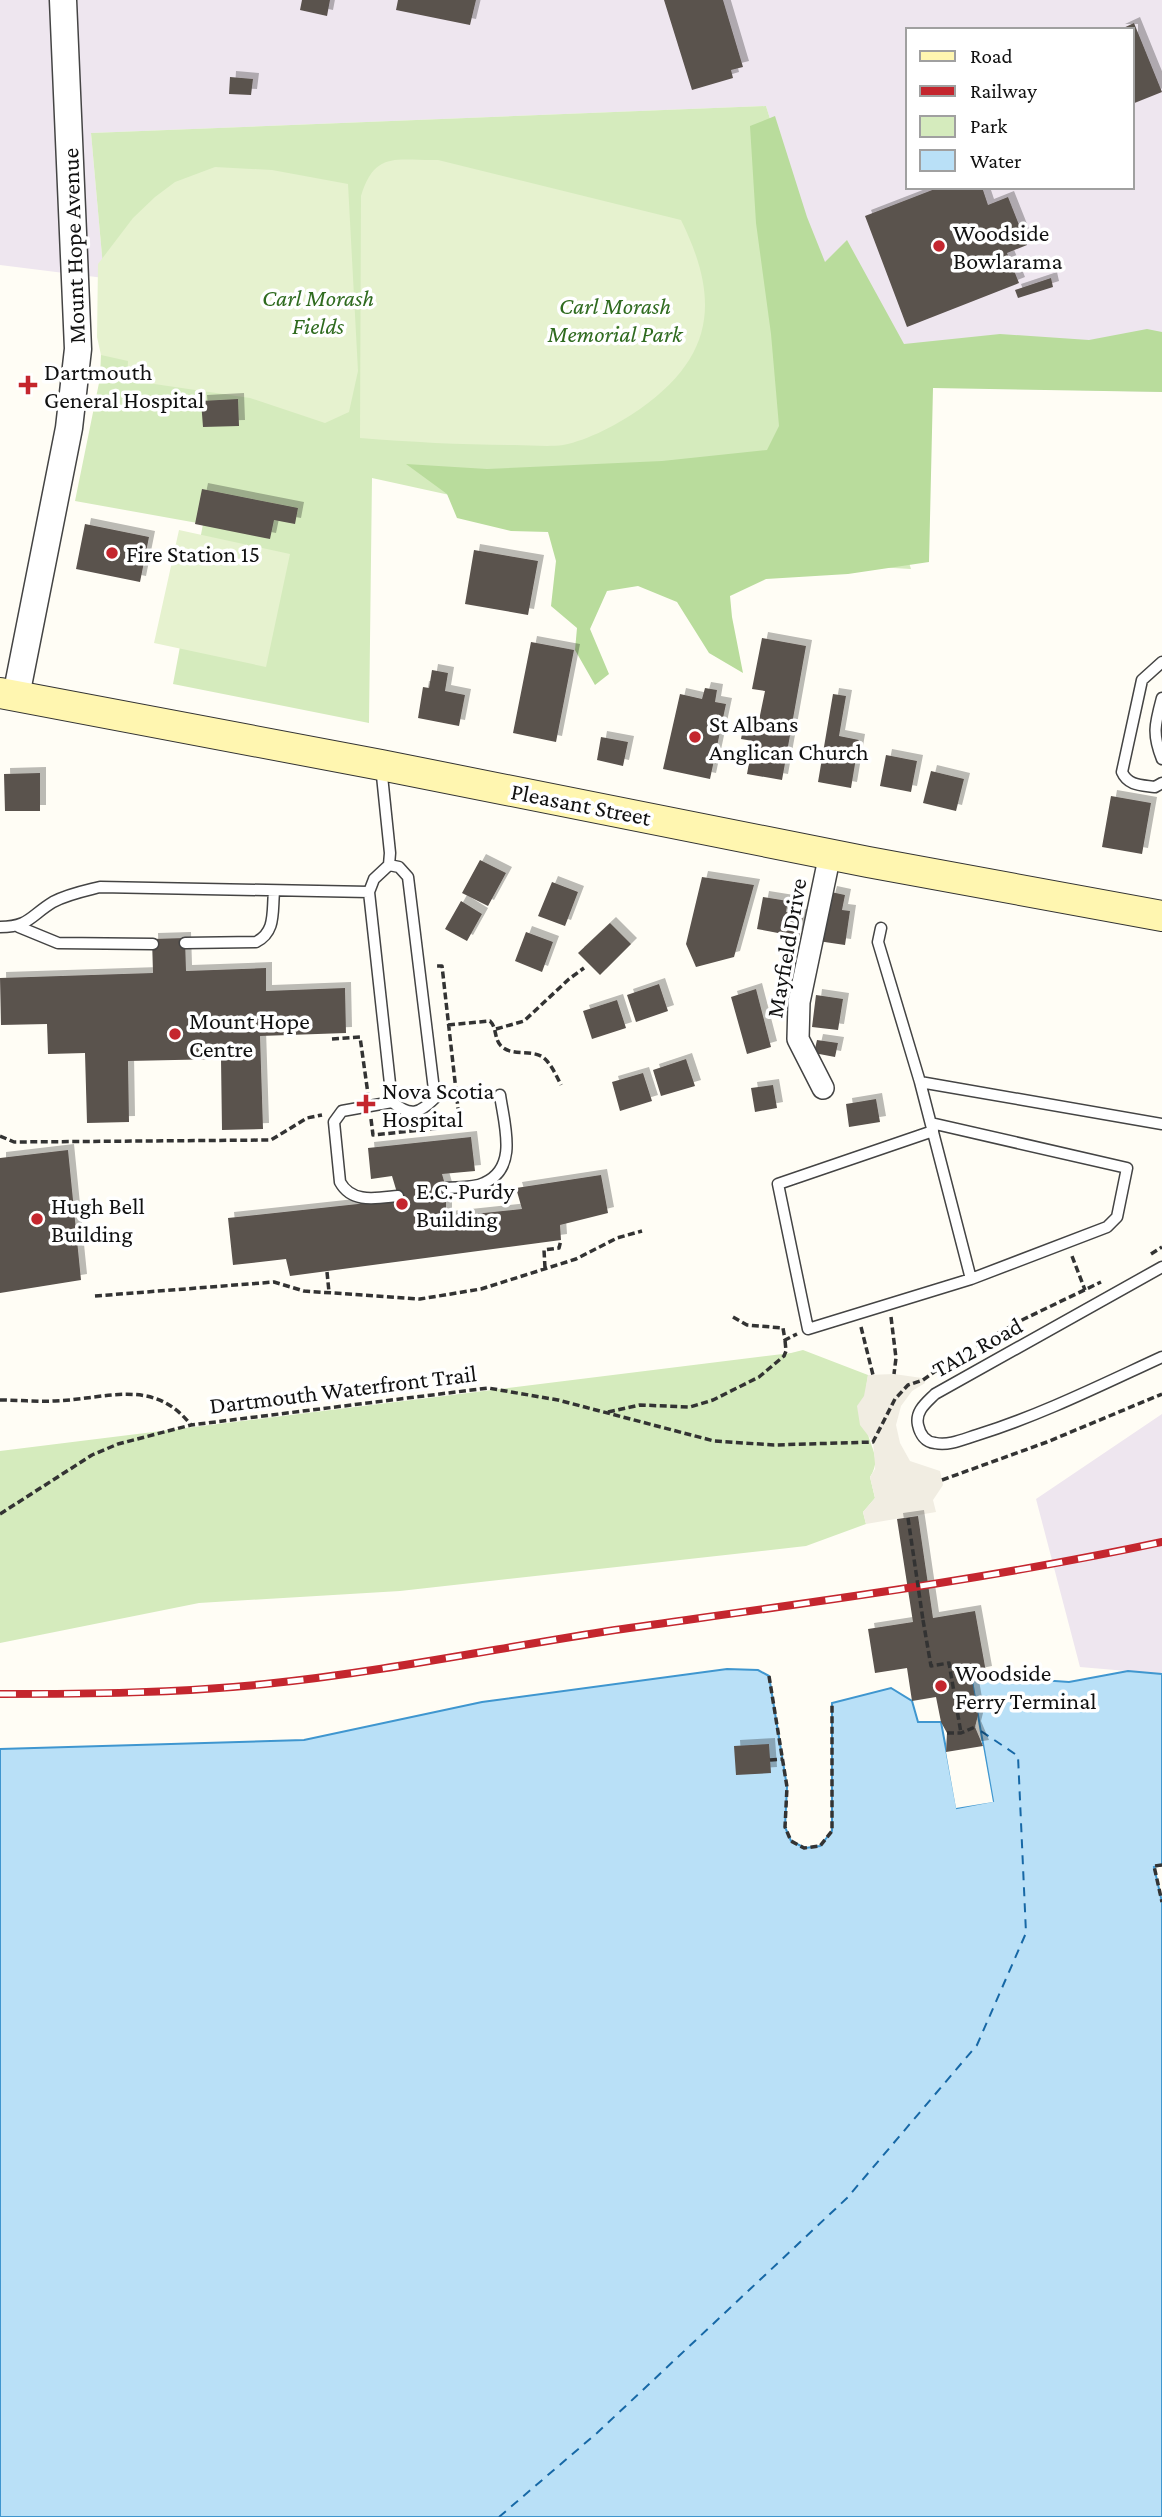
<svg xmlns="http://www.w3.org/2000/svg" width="1162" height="2517" font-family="'Crimson Pro',serif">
<defs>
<filter id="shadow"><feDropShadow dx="6" dy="-6" stdDeviation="0" flood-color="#0004"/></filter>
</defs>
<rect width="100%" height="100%" fill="#fffdf5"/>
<path fill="#eee6ef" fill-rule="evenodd" d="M0,0H1162V392L933,387L857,394L766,106L91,133L104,278L0,265ZM908,30H1132V187H908Z
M1162,1414V1674L1080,1667L1036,1499Z"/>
<path fill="#d5ebbd" d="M766,106L911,569L858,566L578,523L372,478L369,723L173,684L203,524L75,501L100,378L104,278L91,133Z
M803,1350L868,1375C865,1393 864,1412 867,1430C870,1448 882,1458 870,1477L875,1498L863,1512L866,1524L806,1546L400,1591L199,1603L0,1643V1451L791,1353Z"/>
<path fill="#b9dc9c" d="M775,116L807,217L825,262L847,240L904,344L1000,334L1089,340L1147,329L1162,332V392L933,388L929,562L848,574L766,579L730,596L732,617L743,673L709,653L677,602L638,586L607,591L590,629L609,674L595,685L575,650L577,628L551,606L556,561L548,532L511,531L457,518L447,494L406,464L487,469L662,461L767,450L779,426L771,334L756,223L750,126Z"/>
<path fill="#e6f2cf" d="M438,160L681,220C720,299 715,356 640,409C618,424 589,440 563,445C548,447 530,445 515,445C463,445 412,442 360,438L361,196C375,150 397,161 438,160Z
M215,167L272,170L348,184L358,371L349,412L325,423L250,398L127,380L128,361L101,355L97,337L98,264L133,218L155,197L175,182Z
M179,530L290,554L266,667L154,643Z"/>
<path fill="#f1ede2" d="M894,1374L922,1378L925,1383L912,1391L901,1406L896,1425L900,1443L910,1461L940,1471L943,1485L933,1500L936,1512L866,1524L863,1512L875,1498L870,1477L875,1469V1464L873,1442L860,1425L857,1406L864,1396L868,1375Z"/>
<path fill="#b9e0f7" stroke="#3f96cf" stroke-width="2" d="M727,1669L758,1670L769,1676L787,1787L785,1827L791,1841L805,1848L820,1846L832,1831V1703L891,1688L912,1701L918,1722H941L957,1808L993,1801L971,1675L1069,1682L1128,1671L1162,1674V1865L1154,1867L1162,1902V2517H0V1749L304,1740L482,1702Z"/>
<path fill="#fffdf5" d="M978,1733L983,1746L993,1802L956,1808L946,1752L947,1737L959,1804L989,1799Z"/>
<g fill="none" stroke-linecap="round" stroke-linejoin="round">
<path stroke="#1768a6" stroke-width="2" stroke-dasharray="9 7" stroke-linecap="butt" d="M499,2517L597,2433L847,2198L977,2045L1026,1933L1018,1756L975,1727"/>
</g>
<path fill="#5a524d" filter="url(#shadow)" d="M302,0H330L327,16L300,10Z
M398,0H476L470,25L396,10Z
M664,0H723L743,67L731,70L733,78L692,90Z
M1134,23L1162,92L1132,104V30H1119Z
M230,77L253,79L251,95L229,94Z
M940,187H982L988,205L1008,197L1027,245L1007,253L1019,283L907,327L865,216Z
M1051,278L1053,287L1018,298L1015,290Z
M238,399L239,426L203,427L201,401Z
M202,489L298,508L295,524L274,520L270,539L195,524Z
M85,524L149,537L140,582L76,569Z
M474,550L538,561L528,615L465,604Z
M762,638L806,646L782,780L747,774L753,741L741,739L744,723L758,725L765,691L752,689Z
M531,642L574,650L556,742L513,733Z
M432,670L448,673L445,691L465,695L459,726L418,718L423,687L429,688Z
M705,688L717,690L715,702L726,704L710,779L663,769L680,694L702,699Z
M833,694L846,696L839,736L859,740L851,788L818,782Z
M601,737L628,742L623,766L597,760Z
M886,755L917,761L911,792L880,786Z
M931,771L964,779L956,811L923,803Z
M40,773V811H5L4,774Z
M1111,796L1151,803L1142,854L1102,847Z
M480,860L506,873L488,906L462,893Z
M702,877L754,885L734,957L696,967L686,944Z
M552,882L578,892L565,926L538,916Z
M831,892L845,895L842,910L850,911L845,945L818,941Z
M763,897L788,901L786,912L803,916L799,937L757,929Z
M461,901L482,914L467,941L445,929Z
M610,923L631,944L600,975L578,953Z
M526,932L553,942L542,972L515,961Z
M185,938L186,971L266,968V991L345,988L346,1033L260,1036L263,1129L222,1130L221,1059L128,1061L129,1122L87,1123L85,1053L48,1054L47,1024L1,1025L0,978L153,973L152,939Z
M659,984L668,1011L636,1022L627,995Z
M756,989L771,1047L747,1054L731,997Z
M816,995L843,999L838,1030L812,1027Z
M617,1000L626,1028L592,1039L583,1011Z
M817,1040L838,1043L835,1057L814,1053Z
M686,1059L695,1086L661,1096L653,1070Z
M643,1073L652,1101L620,1111L612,1082Z
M773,1085L777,1108L755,1112L751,1088Z
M876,1099L880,1122L849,1127L846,1104Z
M471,1137L475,1171L442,1174L446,1188V1217L522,1209L516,1188L601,1175L608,1213L560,1225L561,1240L290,1276L286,1259L233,1265L228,1218L395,1200L398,1196L392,1176L371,1179L368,1148Z
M68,1150L81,1280L0,1293V1158Z
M918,1516L933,1618L975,1611L986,1672L971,1675L978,1715L975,1727L983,1746L946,1752L947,1733L941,1722L936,1697L912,1701L907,1668L875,1673L868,1629L913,1622L897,1519Z
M769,1744L771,1773L736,1775L734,1746Z"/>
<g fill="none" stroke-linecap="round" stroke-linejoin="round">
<g stroke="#444" stroke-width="13">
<path id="service" d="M1162,662L1142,680L1122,772C1128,786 1142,785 1155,787L1162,783
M1162,698C1155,724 1152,734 1162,759
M381,766L390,853L389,865
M0,927C29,927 30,916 53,902C68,894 84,891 100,887L369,892
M19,927L58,943L153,944
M881,928L878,942L920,1082
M185,943L256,942C276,932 272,912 274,892
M392,1102L369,892L374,879L389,865L399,867L408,877L435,1098C419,1114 411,1117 392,1102L342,1111L334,1122L340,1182C352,1204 377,1198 398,1196
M931,1123L1127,1168L1117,1217L1107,1227L971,1279L808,1329L778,1184L933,1131
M446,1188C458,1187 474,1188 484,1183C519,1168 504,1124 500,1095
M1162,1267L935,1394C926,1403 915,1411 918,1425C920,1434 925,1442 935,1443C949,1446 964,1439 977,1435C1041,1415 1101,1385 1162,1357
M971,1279L920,1082L1162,1124"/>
</g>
<g stroke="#444" stroke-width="24">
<path id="minor" d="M823,1088L798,1039L799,1002L830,854"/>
</g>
<g stroke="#444" stroke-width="29">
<path id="tertiary" d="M16,696L69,428L78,349L63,0"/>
</g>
<g stroke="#333" stroke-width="32">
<path id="secondary" d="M0,693L381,765L868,862L1162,916"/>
</g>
<path stroke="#333" stroke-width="3.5" stroke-dasharray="7 3.5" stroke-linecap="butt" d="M448,1025L490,1021C497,1028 494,1039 501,1046C513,1058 536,1047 547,1061C553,1068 557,1077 561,1085
M496,1029L524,1021L569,979L584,968
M332,1039L360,1037L368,1094
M371,1119L373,1135L460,1126L442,966H434
M0,1136L14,1142L271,1140L307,1118L322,1115
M1151,1254L1162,1247
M1072,1256L1085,1290
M545,1268L544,1250L559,1248L561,1240
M327,1272L329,1292
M95,1296L274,1282L304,1291L420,1299L481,1289L576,1259L617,1238L642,1231
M733,1317L747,1325L783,1328L785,1340L797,1334
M891,1317L896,1358L894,1374
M861,1327L873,1375
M0,1400C18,1400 37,1402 55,1401C107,1399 153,1377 191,1425
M608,1412L640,1405L690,1407L713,1400L759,1377L784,1356L786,1351L785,1340
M942,1480L1047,1442L1162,1394
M0,1514L92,1455L118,1444L191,1425L488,1388L558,1400L714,1441L774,1445L873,1442L895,1399L908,1385L923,1380L957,1356L1024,1319L1101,1282
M923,1620L931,1666L949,1663L961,1733
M769,1676L787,1787L785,1827L791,1841L804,1848L820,1846L832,1831V1703
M947,1733H961L975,1727
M770,1760L783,1759
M1162,1865L1154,1866L1162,1902"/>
<use href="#service" stroke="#fff" stroke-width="10"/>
<use href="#minor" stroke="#fff" stroke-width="21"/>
<use href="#tertiary" stroke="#fff" stroke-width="26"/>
<use href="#secondary" stroke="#fff6b0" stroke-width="30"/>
<g stroke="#c4262e" stroke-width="8">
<path id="rail" d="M0,1694C88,1694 178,1693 265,1684C382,1672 498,1648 615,1630C798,1604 981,1581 1162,1542"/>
</g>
<use href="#rail" stroke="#fff" stroke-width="5" stroke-dasharray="16" stroke-linecap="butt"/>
<path stroke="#333" stroke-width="3.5" stroke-dasharray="7 3.5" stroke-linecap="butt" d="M908,1518L923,1620"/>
</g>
<g fill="#c4262e" stroke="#fff" stroke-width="2.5">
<circle cx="939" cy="246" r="7"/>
<path d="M24.5 374.5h7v7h7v7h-7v7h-7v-7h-7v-7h7z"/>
<circle cx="112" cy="553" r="7"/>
<circle cx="695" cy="737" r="7"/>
<circle cx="175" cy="1034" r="7"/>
<path d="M362.5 1093.5h7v7h7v7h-7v7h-7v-7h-7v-7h7z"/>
<circle cx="402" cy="1204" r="7"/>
<circle cx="37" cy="1219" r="7"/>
<circle cx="941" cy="1686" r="7"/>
</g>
<g text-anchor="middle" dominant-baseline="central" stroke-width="7" stroke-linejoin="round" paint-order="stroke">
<g font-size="24" fill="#111" stroke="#fff" text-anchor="start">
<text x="953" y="232">Woodside<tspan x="953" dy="28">Bowlarama</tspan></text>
<text x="44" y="371">Dartmouth<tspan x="44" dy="28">General Hospital</tspan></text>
<text x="126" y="553">Fire Station 15</text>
<text x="709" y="723">St Albans<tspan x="709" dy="28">Anglican Church</tspan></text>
<text x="189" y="1020">Mount Hope<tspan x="189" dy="28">Centre</tspan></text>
<text x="382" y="1090">Nova Scotia<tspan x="382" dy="28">Hospital</tspan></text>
<text x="416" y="1190">E.C. Purdy<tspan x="416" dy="28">Building</tspan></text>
<text x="51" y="1205">Hugh Bell<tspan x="51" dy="28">Building</tspan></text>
<text x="955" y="1672">Woodside<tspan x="955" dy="28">Ferry Terminal</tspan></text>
</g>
<g font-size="24" fill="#111" stroke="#fff">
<text transform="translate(73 246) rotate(-92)">Mount Hope Avenue</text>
<text transform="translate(581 804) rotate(11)">Pleasant Street</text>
<text transform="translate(786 948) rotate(-80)">Mayfield Drive</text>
<text transform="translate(977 1347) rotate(-29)">TA12 Road</text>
<text transform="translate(343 1389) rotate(-7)">Dartmouth Waterfront Trail</text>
</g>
<g font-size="24" font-style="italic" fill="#2f6b1f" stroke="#fff">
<text x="318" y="297">Carl Morash<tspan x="318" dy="28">Fields</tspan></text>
<text x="615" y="305">Carl Morash<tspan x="615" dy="28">Memorial Park</tspan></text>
</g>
</g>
<rect x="906" y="28" width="228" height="161" fill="#ffffff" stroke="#a0a0a0" stroke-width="2"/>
<rect x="920" y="51" width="35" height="10" fill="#fff6b0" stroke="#a0a0a0" stroke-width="2"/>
<text x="970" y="63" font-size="21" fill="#111111">Road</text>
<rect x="920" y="86" width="35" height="10" fill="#c4262e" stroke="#a0a0a0" stroke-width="2"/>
<text x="970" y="98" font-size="21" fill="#111111">Railway</text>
<rect x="920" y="116" width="35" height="21" fill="#d5ebbd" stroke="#a0a0a0" stroke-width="2"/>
<text x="970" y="133" font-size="21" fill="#111111">Park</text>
<rect x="920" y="150" width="35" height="21" fill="#b9e0f7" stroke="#a0a0a0" stroke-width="2"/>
<text x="970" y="168" font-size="21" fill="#111111">Water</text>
</svg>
